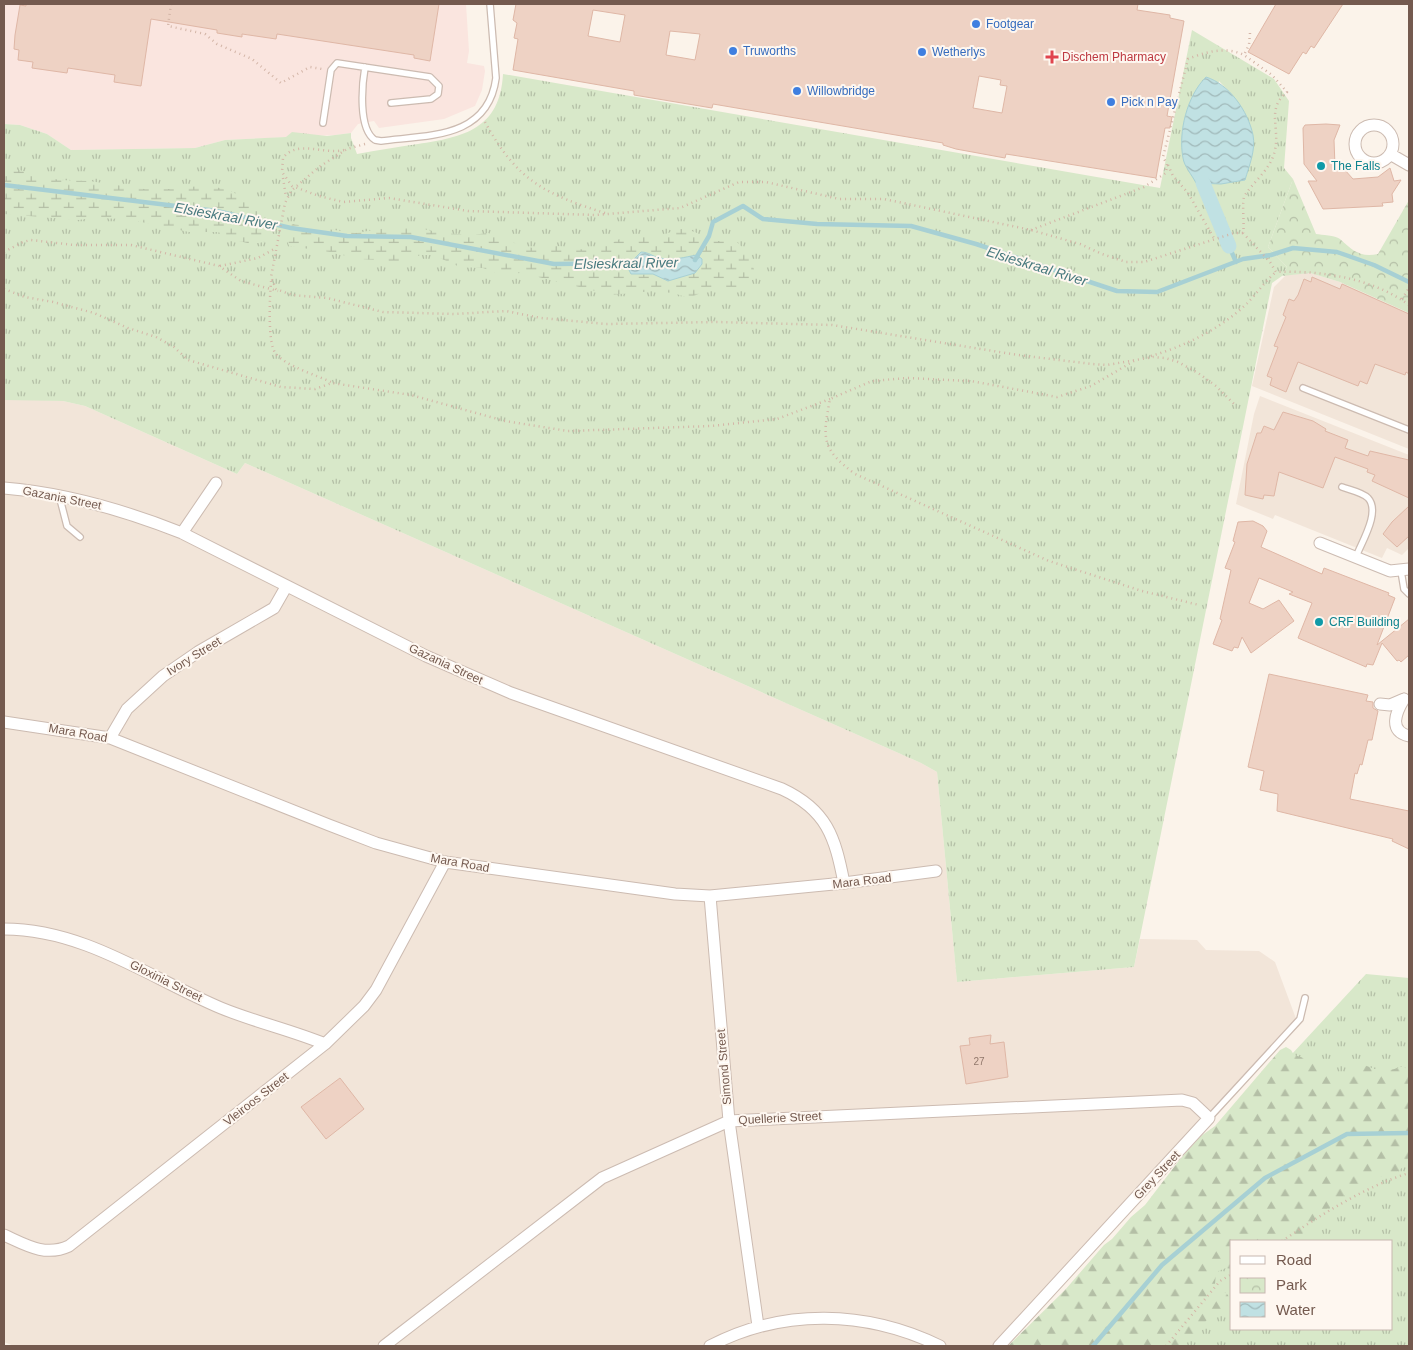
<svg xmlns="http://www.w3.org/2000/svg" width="1413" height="1350" font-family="Arial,sans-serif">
<defs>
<pattern id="grass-tufts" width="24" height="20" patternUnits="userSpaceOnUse" patternTransform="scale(1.25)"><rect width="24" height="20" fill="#d8e8c9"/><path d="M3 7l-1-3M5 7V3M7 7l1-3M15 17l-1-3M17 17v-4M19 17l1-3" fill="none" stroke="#b4bfa6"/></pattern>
<pattern id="forest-firs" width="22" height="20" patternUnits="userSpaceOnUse" patternTransform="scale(1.25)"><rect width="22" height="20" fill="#d8e8c9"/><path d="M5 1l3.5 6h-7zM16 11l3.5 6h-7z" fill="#b4bfa6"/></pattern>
<pattern id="wetland-marsh" width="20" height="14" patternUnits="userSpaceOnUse" patternTransform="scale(1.25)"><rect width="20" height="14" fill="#d8e8c9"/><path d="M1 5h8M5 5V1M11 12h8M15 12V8" fill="none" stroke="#b4bfa6"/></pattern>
<pattern id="park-crowns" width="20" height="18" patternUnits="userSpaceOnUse" patternTransform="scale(1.25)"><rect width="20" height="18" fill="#d8e8c9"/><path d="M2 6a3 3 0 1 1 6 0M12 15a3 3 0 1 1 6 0" fill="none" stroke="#b4bfa6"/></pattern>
<pattern id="water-waves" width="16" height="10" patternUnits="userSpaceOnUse" patternTransform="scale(1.25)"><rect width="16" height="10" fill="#c0e1e3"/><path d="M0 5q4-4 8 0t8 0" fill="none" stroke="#a1b9ba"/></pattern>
</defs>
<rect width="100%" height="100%" fill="#fbf3ea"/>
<path fill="#f2e5d9" d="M1310,273L1340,282L1409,313V449L1252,386L1274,287L1286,275Z
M1260,396L1409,455V548L1402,555L1387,548L1382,558L1275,515L1273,519L1236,504L1254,414Z
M23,399L63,401L85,406L237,474L245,463L921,763L937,772L957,982L1134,967L1140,939L1197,940L1206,950L1259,951L1275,962L1298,1024L1000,1346H14L4,1342V400Z"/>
<path fill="#fae5df" d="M4,4H466L469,51L467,63L484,66L485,71L482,90L475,106L444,119L379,128L374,121L358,124L351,133L335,135L225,140L195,148L71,150L47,134L20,125L4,124Z"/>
<path fill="url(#grass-tufts)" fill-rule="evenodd" d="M1192,30L1274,79L1289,101L1284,168L1293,179L1268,247L1287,267L1282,276L1272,283L1134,967L957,982L937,772L921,763L245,463L237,474L85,406L63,401L4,400V124L20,125L47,134L71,150L195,148L225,140L286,137L292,132L327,136L351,133V138L357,154C377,150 398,147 418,144C464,137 500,129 503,74L1160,188ZM1219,81L1234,97L1221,184L1196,183Z
M1366,974L1409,978V1346H1022ZM1232,1241H1392V1329H1232Z"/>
<path fill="url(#forest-firs)" d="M1286,1047L1291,1050L1294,1055L1317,1062L1324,1068L1336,1072H1347L1364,1065C1382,1072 1384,1073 1403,1066L1409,1071V1162L1397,1172L1364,1181L1355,1189L1345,1195L1338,1204L1318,1213L1310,1228L1301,1235L1281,1241H1232V1269L1226,1268L1216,1272L1215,1284L1228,1295L1229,1300L1227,1305L1209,1318L1182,1346H1008L1065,1290L1104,1245L1112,1239L1131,1217L1145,1205L1181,1158L1201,1136L1215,1126L1280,1050Z"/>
<path fill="url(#wetland-marsh)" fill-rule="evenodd" d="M4,169L19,170L59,180L89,181L144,189H173L208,185L231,191L262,209L268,232L264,242L252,244L234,240L218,232H189L127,219L93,218L78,220L4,214Z
M292,224L356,233L379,229L414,227L442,233L472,235L488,233L520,245L537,249L556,246L594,251L626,236H661L678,229H684L695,232L711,241H733L738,243L750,256L755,273L749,282L733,289L715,287L689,298L673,293L652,291L612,295L522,273L499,274L483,268L460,267L433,255H421L392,265L375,260L359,259L330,252L289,246L287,240ZM647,252C667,264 676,258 697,255L702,259L663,279L653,274L636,275Z"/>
<path fill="url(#park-crowns)" d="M1293,179L1316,234C1322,235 1335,235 1340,239C1352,250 1360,258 1378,254L1409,200V313L1340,282L1310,273L1282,276L1287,267L1268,247Z"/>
<path fill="url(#water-waves)" stroke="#a7d0d4" d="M1206,77C1229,84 1248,111 1253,135C1256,150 1249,166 1245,180L1221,184L1196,183C1192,175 1184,166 1183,158C1178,132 1187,96 1206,77Z
M641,252C649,252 653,257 660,258C674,261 684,257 697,255L702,259V264L695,273L668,281L653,274H631L627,266Z"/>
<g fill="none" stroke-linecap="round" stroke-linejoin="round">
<path stroke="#a7d0d4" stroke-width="4.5" d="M4,185L217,211L291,228L347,236L411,237L554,264L636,263
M1229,246L1236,262
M695,260L709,236L713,222L743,206L763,219L817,224L911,226L976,244L1117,291L1157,292L1243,259L1271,255L1293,248L1337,252L1374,265L1409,282
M1093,1346L1162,1265L1265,1178L1347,1134L1409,1133"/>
<path stroke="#c0e1e3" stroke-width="15" d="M1203,183L1229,246"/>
</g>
<path fill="#eed2c4" stroke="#dfb7a6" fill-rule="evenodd" d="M26,4H439L430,61L414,58V55L277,34L276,39L242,34V37L217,33V30L151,19L141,86L114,82L115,75L68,68L67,73L32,68L33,62L18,60L19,50L14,49L15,35L20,5L26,6Z
M516,4H1138L1137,10L1170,15V18L1184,21L1167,116L1172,117L1170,128H1165L1156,178L1006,154L1005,158L956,149L943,145V143L713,104L712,108L634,95V91L513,70L518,39L514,38L517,23L513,20ZM593,10L625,15L620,42L588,36ZM670,31L700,34L695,60L666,55ZM979,76L1001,80L1000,85L1007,86L1002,113L973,108Z
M1276,4H1343L1314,48L1311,46L1306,54L1303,52L1289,74L1248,52Z
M1326,124L1340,125L1334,140L1335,166L1344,169L1353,179L1378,177L1390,168L1394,181L1401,180L1392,194L1393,202L1382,203L1383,206L1323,209L1308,181H1317L1304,164L1303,128L1305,125Z
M1312,277L1340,289L1342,284L1409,314V374L1406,372L1405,375L1375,364L1367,384L1360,381L1358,386L1298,362L1286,392L1270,385L1272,378L1267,376L1278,347L1274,346L1286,317L1283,315L1289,299L1294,301L1298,295L1304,279L1311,282Z
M1283,412L1313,421L1326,429L1325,431L1348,440L1345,448L1368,456L1370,451L1409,460V498L1372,481L1375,475L1367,472L1368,469L1335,457L1323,488L1279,472L1274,496L1264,495L1263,499L1245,495L1247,464L1257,433H1261L1264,426L1274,430Z
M1409,506V536L1397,547L1383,534L1392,522Z
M1253,521L1263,526L1267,531L1261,547L1322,574L1324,568L1389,593L1388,595L1395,598L1377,645L1409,619V655L1401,662L1399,660L1397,661L1382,643L1373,665L1367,664L1366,667L1298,638L1312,603L1289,594L1293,592L1259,578L1249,603L1263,609L1279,600L1294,621L1251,653L1242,637L1238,648L1234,647L1232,651L1213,644L1222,620L1220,619L1231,570L1225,568L1235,542L1233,541L1238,522Z
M1269,674L1368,695L1366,701L1373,702V708L1378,711L1372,740H1368L1362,765L1360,764L1357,774L1355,773L1350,799L1409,811V849L1392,841L1393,839L1277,811L1278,794L1260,790L1264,771L1248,767Z
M991,1035L990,1044L1004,1042L1008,1077L966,1084L960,1046L970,1045L969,1038Z
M340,1078L364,1109L326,1139L301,1107Z"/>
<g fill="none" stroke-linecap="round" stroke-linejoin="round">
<g stroke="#ccbbb1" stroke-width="8">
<path id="service" d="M365,67C362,85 358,129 375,140L381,141C428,135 488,139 496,78L490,4
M323,123L331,70L337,63L430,77L439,86L438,94L431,99L391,103
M1303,388L1409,430
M1342,487C1350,490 1362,492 1368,498C1381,512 1361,543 1356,557
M59,495L67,526L80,537
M1401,571L1404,589L1409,594
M1209,1118L1300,1019L1305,998"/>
</g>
<g stroke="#ccbbb1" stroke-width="13">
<path id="minor" d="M1355 144a19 19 0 1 1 38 0a19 19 0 1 1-38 0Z
M1390,154L1409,165
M4,488C66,493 124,510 182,533L426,656L511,693L782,789C827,810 835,837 844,883
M182,533L216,483
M1320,543L1390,571L1409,569
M1404,699C1396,712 1388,731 1409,736
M1380,704L1390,705L1404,699
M4,722L110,738L329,825L376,843L445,862L675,894L710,896L844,883L936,871
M110,738L127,709L163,676L198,652L274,608L286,587
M710,896L729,1121L758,1326
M4,929C84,929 150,978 221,1008C255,1022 291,1030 325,1044
M4,1235C26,1245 45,1257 69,1246L325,1044L364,1006L376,990L445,862
M384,1346L602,1178L729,1121L1182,1100L1193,1103L1209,1118L999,1346
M710,1346C783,1308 866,1310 940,1346"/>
</g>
<path stroke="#d3b5a7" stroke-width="2.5" stroke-dasharray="1 4" stroke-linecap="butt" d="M171,4L168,26L205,34L217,44L252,59L281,83L310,67L322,69
M1250,33L1249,45L1244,55L1272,75L1287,92C1266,109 1280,127 1275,150C1271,169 1255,180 1245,195C1241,201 1245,224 1243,233L1270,262L1276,272C1319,270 1373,278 1409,305
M485,122C518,182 545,194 608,214
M365,144L347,149L319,167L291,191L285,203L271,277L276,289L292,295L327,298L383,312L454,314L506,311L541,318L606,324L717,322L832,325L1018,355L1092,364L1107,365L1153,357L1165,358L1178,362L1198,373L1216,386L1236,406
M344,150C324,155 297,139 283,158L282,172L292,186L319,196L343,202L389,198L468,211L596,215L680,208L739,182H766L839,199H884L1031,230L1080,244L1102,254L1126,262H1144L1234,233H1243
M1168,165L1173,176L1188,193L1215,240
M283,178L286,197
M1031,230L1144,187L1166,173L1167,164L1163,157L1188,59C1205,52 1226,46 1244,55
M4,252L23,242L31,240L74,245H131L219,266L241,281L278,291
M220,266L258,258L276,248
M271,281C270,295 267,344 276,354C286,366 316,375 331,382
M4,289L25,297L53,302L94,313L128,328L156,337L174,347L188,360L281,387L315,389L332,383L411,395L505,421L568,431L711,426L777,419L830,399
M1402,299L1409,288
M1151,356C1182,347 1216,331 1241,309C1254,298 1263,283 1276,272
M1134,361L1091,386L1057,397L971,381L907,378L872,381L830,399C822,440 822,449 855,474L1049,561L1142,591L1199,605
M1282,1241C1321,1215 1364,1187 1409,1173
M1166,1346L1220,1281L1232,1274"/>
<use href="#service" stroke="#fff" stroke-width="5.5"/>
<use href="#minor" stroke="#fff" stroke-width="11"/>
</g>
<g fill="#3f7fe0" stroke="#fef7f0" stroke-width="2">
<circle cx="976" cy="24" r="5"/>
<circle cx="733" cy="51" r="5"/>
<circle cx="922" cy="52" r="5"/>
<circle cx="797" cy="91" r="5"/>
<circle cx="1111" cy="102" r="5"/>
</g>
<path fill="#e0444e" stroke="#fef7f0" stroke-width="2" d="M1049.5 49.5h5v5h5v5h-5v5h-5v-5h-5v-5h5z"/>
<g fill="#0f9aa8" stroke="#fef7f0" stroke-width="2">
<circle cx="1321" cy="166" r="5"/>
<circle cx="1319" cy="622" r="5"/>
</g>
<g text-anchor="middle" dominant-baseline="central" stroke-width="4" stroke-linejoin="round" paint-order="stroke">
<g font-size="10" fill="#92786c">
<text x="979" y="1061">27</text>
</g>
<g font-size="12" fill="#366cbe" stroke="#fef7f0" text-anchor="start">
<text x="986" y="24">Footgear</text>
<text x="743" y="51">Truworths</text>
<text x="932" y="52">Wetherlys</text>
<text x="807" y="91">Willowbridge</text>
<text x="1121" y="102">Pick n Pay</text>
</g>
<g font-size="12" fill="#be3a42" stroke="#fef7f0" text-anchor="start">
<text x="1062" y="57">Dischem Pharmacy</text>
</g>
<g font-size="12" fill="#0d838f" stroke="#fef7f0" text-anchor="start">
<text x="1331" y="166">The Falls</text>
<text x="1329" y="622">CRF Building</text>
</g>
<g font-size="12" fill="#745a4f" stroke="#fef7f0">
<text transform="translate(62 498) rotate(11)">Gazania Street</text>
<text transform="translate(194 656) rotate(-32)">Ivory Street</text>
<text transform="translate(446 664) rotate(25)">Gazania Street</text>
<text transform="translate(78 733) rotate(10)">Mara Road</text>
<text transform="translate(460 863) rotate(10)">Mara Road</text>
<text transform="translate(862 881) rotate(-7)">Mara Road</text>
<text transform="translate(166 981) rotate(26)">Gloxinia Street</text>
<text transform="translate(724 1067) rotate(-95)">Simond Street</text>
<text transform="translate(256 1099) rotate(-38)">Vleiroos Street</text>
<text transform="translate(780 1118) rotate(-3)">Quellerie Street</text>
<text transform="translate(1157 1175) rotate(-47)">Grey Street</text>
</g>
<g font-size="14" font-style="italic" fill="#47797e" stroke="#fef7f0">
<text transform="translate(226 216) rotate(10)">Elsieskraal River</text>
<text transform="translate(626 263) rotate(-1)">Elsieskraal River</text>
<text transform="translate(1037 266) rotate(17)">Elsieskraal River</text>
</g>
</g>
<rect width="1413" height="1350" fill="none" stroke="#745a4f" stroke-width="10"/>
<rect x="1230" y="1240" width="162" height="90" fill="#fef7f0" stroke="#c7b8b0"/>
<rect x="1240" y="1256" width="25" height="8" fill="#ffffff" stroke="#c7b8b0"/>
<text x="1276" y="1265" font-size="15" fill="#745a4f">Road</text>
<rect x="1240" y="1278" width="25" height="15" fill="url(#park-crowns)" stroke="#c7b8b0"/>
<text x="1276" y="1290" font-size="15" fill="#745a4f">Park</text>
<rect x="1240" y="1302" width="25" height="15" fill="url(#water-waves)" stroke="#c7b8b0"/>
<text x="1276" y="1315" font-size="15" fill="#745a4f">Water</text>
</svg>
